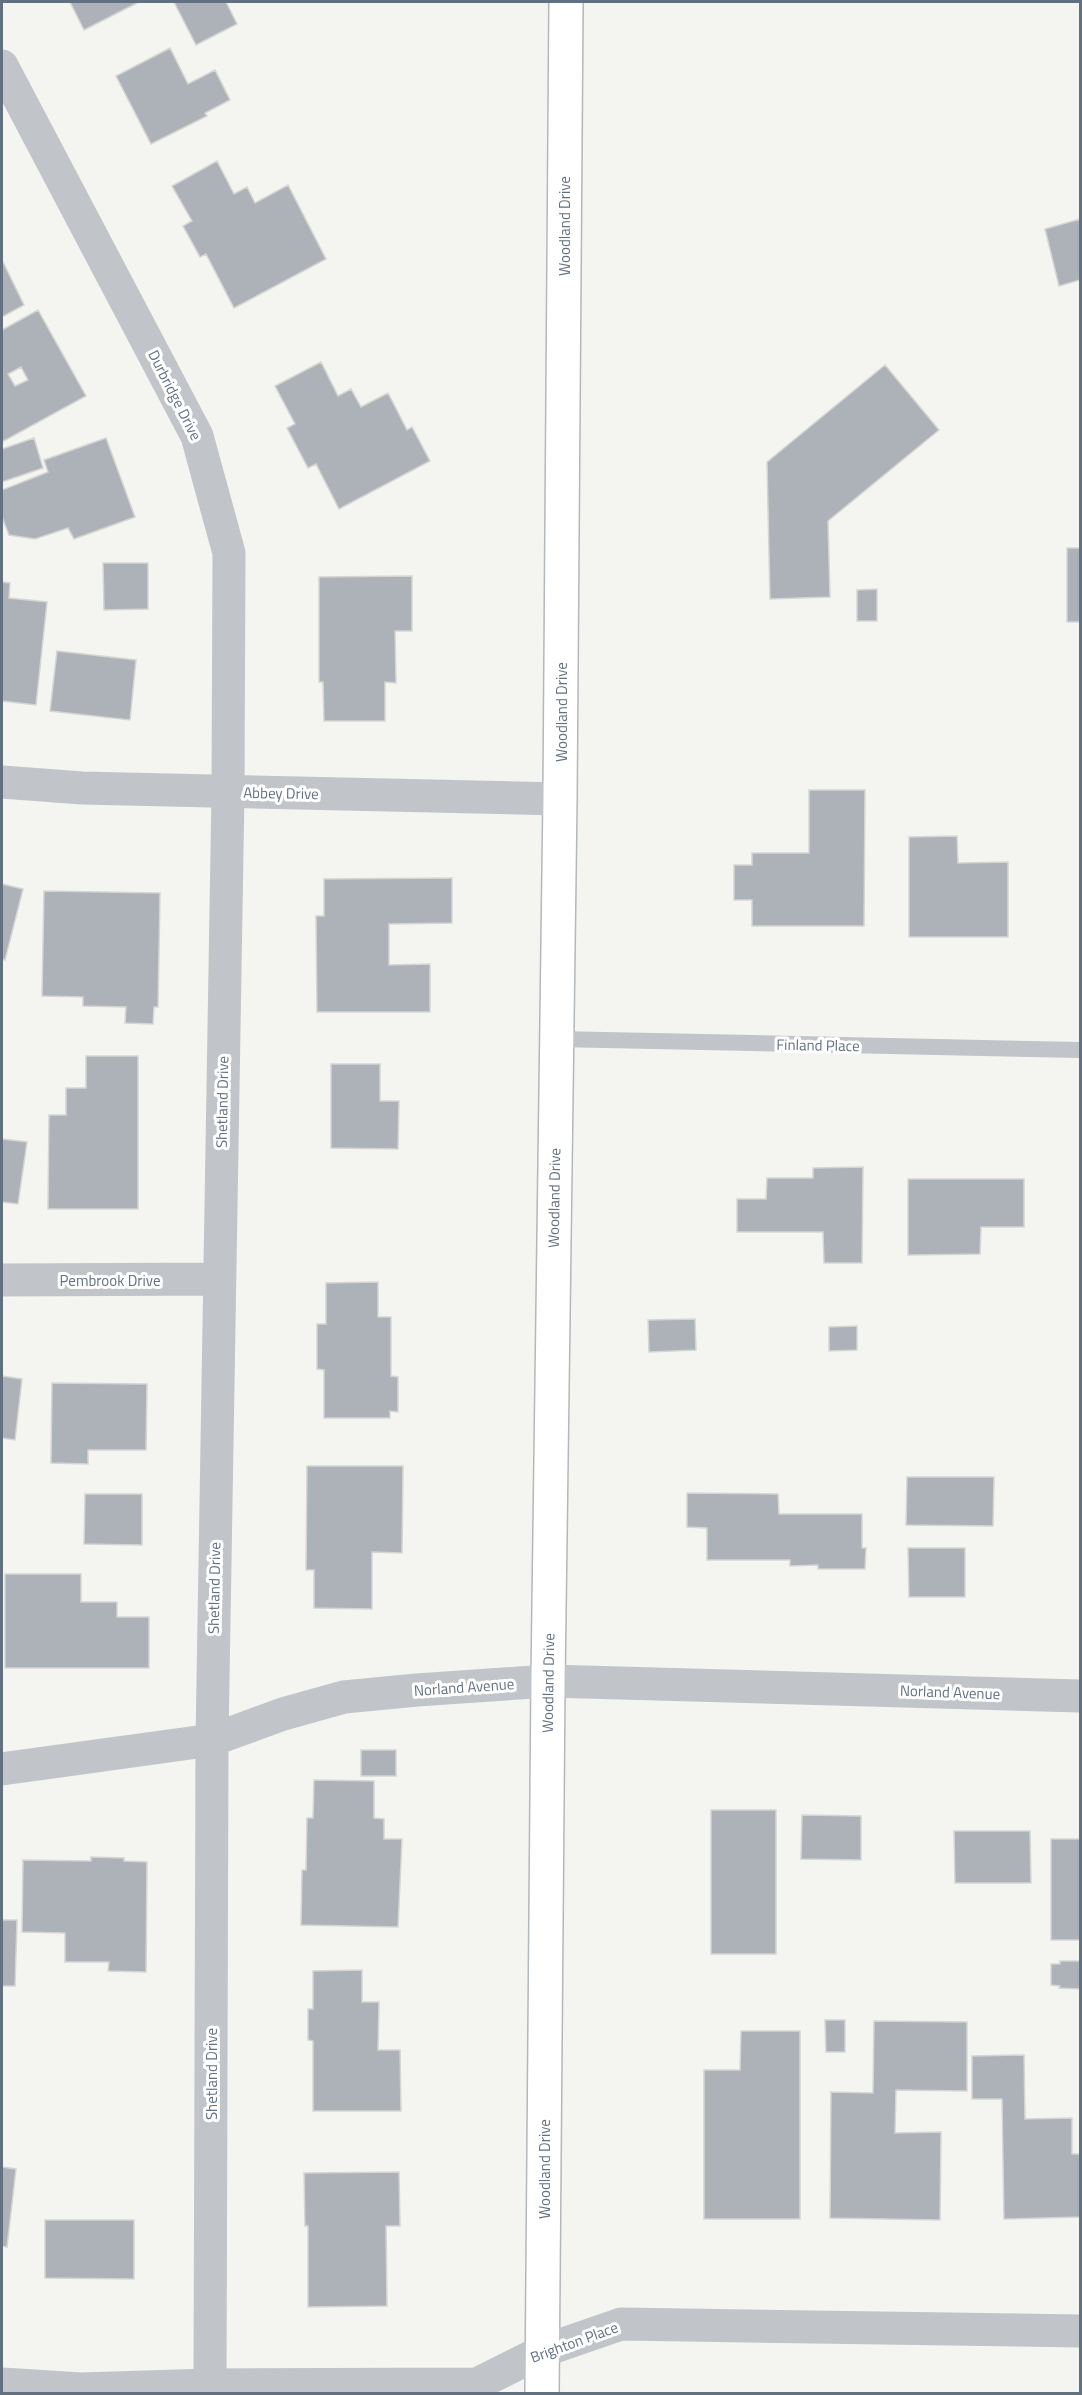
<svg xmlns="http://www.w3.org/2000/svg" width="1082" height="2395" font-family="'Titillium Web',sans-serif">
<rect width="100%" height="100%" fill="#f4f4f0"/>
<path fill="#acb2b8" stroke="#d5d5d3" stroke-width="1.5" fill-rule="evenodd" d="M70,2H139L84,30Z
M174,2H226L237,24L196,45Z
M170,48L188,84L215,70L230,100L205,113L207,116L151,144L116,76Z
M217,161L234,194L247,187L255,203L288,185L326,259L234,308L206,254L200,257L183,226L192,221L172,186Z
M1080,219V280L1059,286L1045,229Z
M2,260L24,305L2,317Z
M38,310L86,396L2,442V330ZM21,367L28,380L15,386L8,374Z
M321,362L338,396L351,389L361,407L388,393L407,430L412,427L430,461L339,509L316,464L308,468L287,428L295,424L275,386Z
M885,365L939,430L828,521L830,597L770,599L767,462Z
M34,438L43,468L2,482V449Z
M106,438L135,517L74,539L68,528L35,539L9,535L2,517V490L48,472L44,460Z
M1067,548H1080V622H1067Z
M103,563H148V609L104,610Z
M412,576V631H395L396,683L385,682V721H324L323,682H319V577Z
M2,582L10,583L9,598L47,602L36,705L2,701Z
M877,589V621H857V590Z
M57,651L136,660L130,720L50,711Z
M809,790H865L864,926H752V900H734V865H752V853H809Z
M957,836L958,863L1008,862V937H909V837Z
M452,878V923L389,924V965L430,964V1012H317L316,916H324V879Z
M2,884L23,889L5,960L2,959Z
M44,891L160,893L158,1007H154L153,1024L125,1023L126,1007L83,1006V997L42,996Z
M86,1056H138V1209H48L49,1115H66V1088H86Z
M331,1064H380V1101H399L398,1149L331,1148Z
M2,1139L27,1142L18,1204L2,1202Z
M863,1167L862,1263H824L823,1232H737V1199H766L767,1178H813V1168Z
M908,1179H1024V1227H981L980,1254L908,1255Z
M378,1282V1317H391V1376L398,1377V1412L390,1411V1418H324V1370L317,1369V1324H326V1283Z
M695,1319L696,1350L649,1352L648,1320Z
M857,1326V1350L829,1351V1327Z
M2,1376L22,1379L15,1440L2,1438Z
M52,1383L147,1384L146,1450H88V1464L51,1463Z
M307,1466H403L402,1553L372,1552V1609L314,1608V1570H306Z
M907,1477H994L993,1526L906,1525Z
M687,1493L778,1494L779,1514H862V1548H866L865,1569H818V1565L790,1566V1560H707V1528L687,1527Z
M85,1494H142V1545L84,1544Z
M908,1548H965V1597H909Z
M5,1574H81V1602H117V1617H149V1668H5Z
M361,1750H396V1776H361Z
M314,1780L374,1781V1818L384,1819V1839H402L398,1927L301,1925L302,1870H306L307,1818H313Z
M711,1810H776V1954H711Z
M802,1815L861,1816V1860L801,1859Z
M954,1831H1030L1031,1883H955Z
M1051,1839H1080V1940H1051Z
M91,1857L124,1858V1861L147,1862L146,1972L108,1971L109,1962H65V1933L22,1932L23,1860L91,1861Z
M2,1920H17L15,1986H2Z
M1060,1961H1080V1989L1059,1988L1060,1986L1051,1985V1964H1060Z
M362,1970V2002H379L378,2050H400L401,2111H313V2041L308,2040V2009H313V1971Z
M825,2020H845V2052H826Z
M874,2021L967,2022V2091L896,2090L895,2133L941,2132L940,2220L830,2218L831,2092L873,2093Z
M741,2031H800V2219H704V2070H740Z
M1024,2055L1025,2119L1072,2118V2154H1080V2217L1004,2219L1002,2099H972V2056Z
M2,2167L16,2169L7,2247L2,2246Z
M399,2172L400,2226H386L387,2306L308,2307V2226H305L304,2173Z
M45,2220H134V2279L45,2278Z"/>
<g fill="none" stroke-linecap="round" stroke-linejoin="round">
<g stroke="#b3b8bc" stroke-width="36">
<path id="secondary" d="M542,2394L548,1681L560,799L566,2"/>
</g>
<path stroke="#c1c4c8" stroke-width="16" d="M556,1039L1080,1050"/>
<path stroke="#c1c4c8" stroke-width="33" d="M2,66L197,436L229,553L228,792L212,1740L210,2385
M2,782L82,788L560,799
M2,1280L219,1279
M2,1769L212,1740L283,1714L344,1697L417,1690L548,1681L1080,1696
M2,2384L81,2389L210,2385L477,2384L543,2351L621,2324L1080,2331"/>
<use href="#secondary" stroke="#fff" stroke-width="33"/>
</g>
<g text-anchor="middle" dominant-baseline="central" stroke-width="6" stroke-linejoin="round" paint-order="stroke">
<g font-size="15" fill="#627181" stroke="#fff">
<text transform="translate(564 226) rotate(-90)">Woodland Drive</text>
<text transform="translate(175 395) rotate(63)">Durbridge Drive</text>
<text transform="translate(561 712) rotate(-90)">Woodland Drive</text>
<text transform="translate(281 793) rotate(1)">Abbey Drive</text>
<text transform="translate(818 1045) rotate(1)">Finland Place</text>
<text transform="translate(222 1102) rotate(-89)">Shetland Drive</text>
<text transform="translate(554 1198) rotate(-89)">Woodland Drive</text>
<text x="110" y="1280">Pembrook Drive</text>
<text transform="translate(214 1588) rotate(-89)">Shetland Drive</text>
<text transform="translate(548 1683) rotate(-89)">Woodland Drive</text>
<text transform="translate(464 1687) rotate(-4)">Norland Avenue</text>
<text transform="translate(950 1692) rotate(2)">Norland Avenue</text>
<text transform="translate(211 2074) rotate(-90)">Shetland Drive</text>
<text transform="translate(544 2169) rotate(-90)">Woodland Drive</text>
<text transform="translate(574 2342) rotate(-20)">Brighton Place</text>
</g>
</g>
<rect width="1082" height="2395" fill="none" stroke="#627181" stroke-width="6"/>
</svg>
